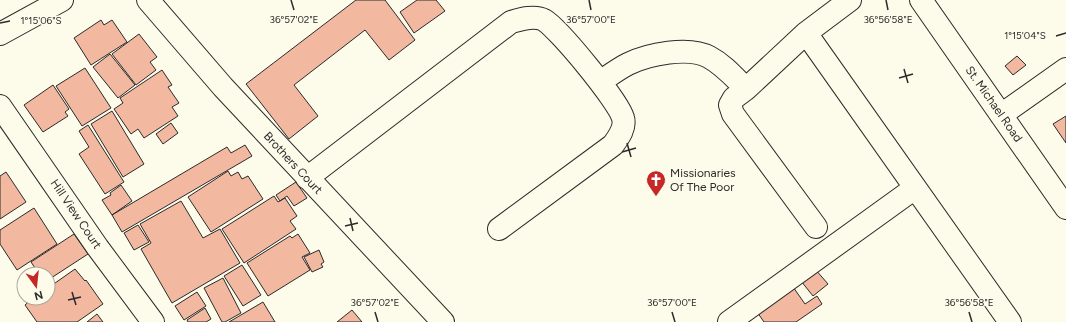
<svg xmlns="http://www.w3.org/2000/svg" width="1066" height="322" font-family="Figtree,sans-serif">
<rect width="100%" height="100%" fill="#fdfbea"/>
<path fill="#f2b8a0" stroke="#2b2b2b" d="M356,0H385L415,40L389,60L365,30L294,85L318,116L289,139L246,84Z
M417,0H436L445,11L414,33L400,12Z
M101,20L104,25L112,20L127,42L91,65L74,38Z
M139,34L157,57L150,62L156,70L136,85L112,54Z
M110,54L135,85L118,98L93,67Z
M1017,56L1026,65L1013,75L1005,66Z
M85,68L111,108L82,126L56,86Z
M162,70L172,85L168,87L179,103L172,107L178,116L144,138L138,129L131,134L114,109L123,103L120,98Z
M53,85L69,109L65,112L68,116L43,132L24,105Z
M112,111L144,164L123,177L91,124Z
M1066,116V143L1053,124Z
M171,123L178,133L163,144L156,134Z
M88,125L124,182L105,194L79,154L89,147L79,131Z
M245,145L252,156L122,232L112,215L227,147L231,153Z
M228,171L231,176L238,172L242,179L248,176L263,199L211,232L188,197Z
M6,172L26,202L0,219V176Z
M296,182L307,198L294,206L287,196L280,201L276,195Z
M121,185L132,201L112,215L102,200L111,195L110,193Z
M274,196L278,202L285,198L297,216L290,221L296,229L244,263L222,229Z
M181,201L203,238L220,229L240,263L172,303L141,249L151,243L140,224Z
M34,208L57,244L17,270L0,244V230Z
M138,225L149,242L134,250L124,233Z
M74,234L88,254L48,280V274H39L31,262Z
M298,234L310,253L302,257L310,270L268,296L247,263L290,236L292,238Z
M319,250L324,262L321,264L323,267L312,272L304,257Z
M242,265L261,295L243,306L224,276Z
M75,269L85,281L86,280L103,304L77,322H37L25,305L33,298H48V288Z
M815,269L828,284L813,296L801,281Z
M223,278L241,313L225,322H222L204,288Z
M791,284L805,304L817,296L822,304L796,322H764L755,309Z
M197,292L206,306L184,320L175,306Z
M263,302L275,322H229Z
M205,308L211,319L206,322H188L187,320Z
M352,310L362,322H337Z
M97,314L103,322H87Z"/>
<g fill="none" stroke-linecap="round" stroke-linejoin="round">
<g stroke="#2b2b2b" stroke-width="24">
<path id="minor" d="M148,0L223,87L443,322
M921,0L1066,208
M806,33L1010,322
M0,34L62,0
M600,82C609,76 618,69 628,64C648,54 689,46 709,57C724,65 734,77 746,89L806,33L850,0
M746,89L734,98L730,105L733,114L816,227
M0,106L98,248L153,322
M1001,115L1066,69
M307,178L511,22C521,19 535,15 544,20C559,29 619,102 623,118C626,128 618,138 613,145L499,229
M729,322L915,188"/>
</g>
<use href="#minor" stroke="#fdfbea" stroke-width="22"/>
</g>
<path fill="none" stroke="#2b2b2b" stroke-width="1.5" d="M291,0L294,10M589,0L591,10M886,0L888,10M0,23L10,21M1056,36L1066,33M904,69L908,83M899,78L913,74M627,143L631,157M622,152L636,148M350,218L353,231M345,226L358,223M72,292L76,305M68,300L81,297M375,312L378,322M672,312L675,322M969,312L972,322"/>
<defs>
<g id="church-pin" transform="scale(1)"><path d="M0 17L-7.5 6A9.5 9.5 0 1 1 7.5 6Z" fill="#c62828" stroke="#fdfbea"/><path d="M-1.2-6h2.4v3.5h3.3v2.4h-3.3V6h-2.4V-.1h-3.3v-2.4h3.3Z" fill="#fff"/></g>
</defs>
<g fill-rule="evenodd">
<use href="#church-pin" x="656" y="180"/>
</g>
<g text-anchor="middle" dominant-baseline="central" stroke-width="3" stroke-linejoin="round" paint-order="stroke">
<g font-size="12" fill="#2b2b2b" stroke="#fdfbea">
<text transform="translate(994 104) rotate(55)">St. Michael Road</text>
<text transform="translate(293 163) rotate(47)">Brothers Court</text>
<text transform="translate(76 214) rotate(56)">Hill View Court</text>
</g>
<g font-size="12" fill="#2b2b2b" stroke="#fdfbea" text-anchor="start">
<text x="670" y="173">Missionaries<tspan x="670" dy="14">Of The Poor</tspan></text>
</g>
</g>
<g font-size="10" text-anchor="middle" fill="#2b2b2b" stroke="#fdfbea" stroke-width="3" stroke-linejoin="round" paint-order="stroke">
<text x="294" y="23">36°57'02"E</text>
<text x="591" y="23">36°57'00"E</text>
<text x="888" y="23">36°56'58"E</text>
<text x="41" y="24">1°15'06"S</text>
<text x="1025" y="39">1°15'04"S</text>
<text x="375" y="306">36°57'02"E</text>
<text x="672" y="306">36°57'00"E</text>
<text x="969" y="306">36°56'58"E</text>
</g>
<g transform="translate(36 286) rotate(165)"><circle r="19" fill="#fdfbea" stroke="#a9a89e"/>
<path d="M0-3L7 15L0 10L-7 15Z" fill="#c62828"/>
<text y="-6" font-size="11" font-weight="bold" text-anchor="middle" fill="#2b2b2b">N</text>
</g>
</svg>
